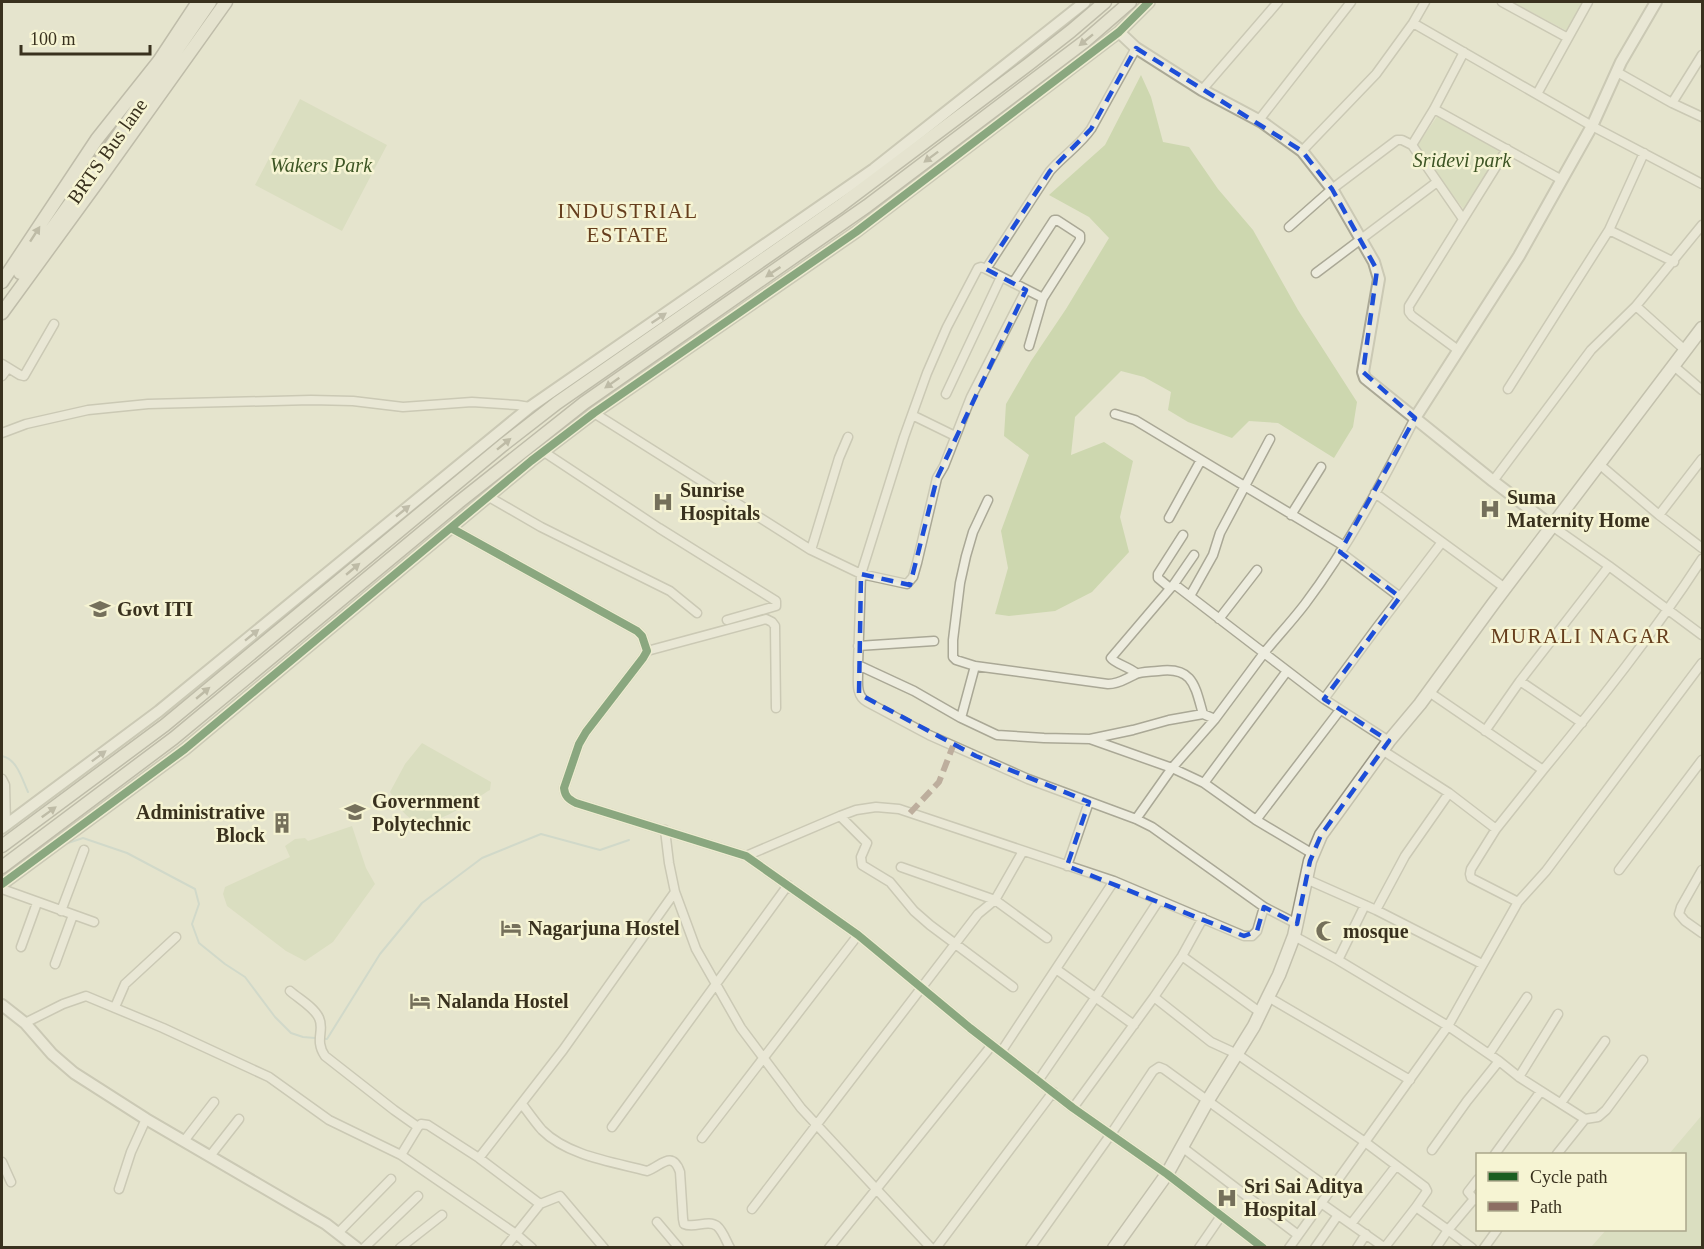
<svg xmlns="http://www.w3.org/2000/svg" width="1704" height="1249" font-family="'Times New Roman',serif">
<rect width="100%" height="100%" fill="#e5e4cd"/>
<path fill="#cdd7af" d="M1513,2H1584L1567,31Z
M1141,75L1151,97L1163,142L1189,147L1218,189L1253,230L1298,310L1357,402L1353,427L1334,458L1278,423L1249,421L1232,438L1188,422L1168,410L1171,392L1144,377L1121,371L1075,417L1071,455L1104,442L1133,461L1120,517L1129,552L1092,592L1055,611L1009,616L995,614L1008,568L1001,531L1029,455L1004,436L1006,404L1031,361L1066,309L1109,238L1089,217L1049,195L1105,145Z
M300,99L387,145L342,231L255,185Z
M1438,115L1502,150L1465,211L1416,147Z
M422,743L491,782L490,790C471,801 430,833 410,818C401,812 396,801 390,792L405,764Z
M352,826L366,868L375,884L333,942L305,961L286,951L227,906L223,894L225,887L290,857L285,846L295,839L305,838L308,841Z
M1702,1115V1247H1591L1606,1230H1684V1154H1669Z"/>
<g fill="none" stroke-linecap="round" stroke-linejoin="round">
<path stroke="#b8ccc4" stroke-width="2" d="M2,756C17,759 22,779 28,792
M62,845L83,838L127,853L195,889L199,904L192,924L199,943L225,964L245,977L275,1017L291,1033L303,1037L327,1039L380,954L422,903L482,858L541,834L600,850L629,840"/>
<g stroke="#aaa896" stroke-width="11">
<path id="minor" d="M1502,2L1568,38L1588,2
M1413,23L1592,126L1702,184
M1617,72L1672,103L1702,55
M1202,90L1278,2
M1537,94L1568,38
M1672,103L1702,117
M1434,109L1562,180
M1259,120L1351,2
M1302,151L1376,74L1413,23L1425,2
M1463,219L1412,145L1434,109L1464,52
M1289,227L1332,189L1397,140H1402L1412,145
M1609,230L1674,262
M986,269L1043,298
M1316,273L1437,182
M1013,283L1054,220H1057L1080,235V240L1043,298L1029,346
M1026,290L971,397L944,466L937,478L917,563L913,577L907,584L861,574L904,437L927,373L947,327L978,268L981,267L986,269L1050,171C1063,156 1080,145 1091,129L1136,48
M1636,306L1686,351
M1458,350L1412,316L1409,312V306L1507,149
M2,364L20,375L24,376L54,324
M1675,367L1702,390
M2,376L8,368
M1508,389L1609,230L1644,153
M946,394L1001,277
M594,413L811,550L861,574L858,665
M1115,414L1135,420L1344,546
M912,415L955,436
M2,433L26,424L88,410L148,404L311,400L353,401L403,407L472,402L517,405L530,407
M544,452L659,528L776,601V606L727,620
M1702,459L1659,515L1702,548
M1599,464L1659,515
M1493,481L1591,350L1636,306L1702,225
M1375,493L1505,588
M489,497L541,527L670,591L697,613
M1291,515L1321,467
M1169,518L1201,460
M1552,526L1609,566L1702,635
M451,528L637,631L642,636L647,651L643,658L586,732L579,744L564,788C565,796 568,799 576,803L746,856L858,935L970,1028L1073,1108L1167,1174L1263,1248
M811,550L839,458L848,437
M1340,552L1400,597
M1170,588L1158,578V574L1183,535
M1190,596L1213,555L1220,533L1270,439
M1219,619L1257,570
M858,646L934,641
M647,651L766,619L772,622L775,626L776,708
M975,666L956,660L953,657V640L960,583L966,556L973,532L988,500
M1136,673C1129,667 1114,663 1111,658L1174,584L1194,555
M1520,681L1582,723
M1429,692L1543,770C1599,702 1654,633 1702,559
M1324,699L1264,653C1277,637 1292,621 1305,604C1348,547 1383,481 1415,418
M961,718L975,666L1108,684C1119,684 1125,679 1134,675C1141,671 1151,672 1158,671C1193,666 1195,686 1203,714
M1485,731L1520,681L1609,566
M1090,739L1133,730L1169,720L1203,714L1215,719
M1389,741L1324,699L1375,630L1442,542
M1382,750L1449,793L1496,829
M2,779L5,785L6,825
M1204,783L1287,671
M840,816L867,843L861,857L862,865L890,882L914,911L930,925L1013,987
M1136,819L1172,768L1215,719L1264,653L1174,584
M1256,820L1340,710
M665,830L669,863L675,892L696,949L741,1028L801,1108L931,1248
M746,856L840,816L856,810L876,807L899,809L1114,881L1244,936H1252L1257,931L1264,907
M1067,866L1089,802
M901,867L995,900L1047,938
M1619,870L1702,760
M1702,870L1681,907L1679,914L1685,921L1702,933
M1306,879L1376,910L1482,964
M2,889L94,922
M1518,902L1471,878L1470,874L1471,869L1496,829L1543,770
M1376,910L1405,856L1449,793
M61,911L84,850
M1203,918L1182,956L1154,997L1211,1042L1237,1054L1365,1142L1289,1248
M1297,924L1264,907L1152,827L1136,819L1028,779L929,735L867,702C854,695 859,678 858,665L914,691L961,718L997,735L1044,738L1090,739L1172,768L1204,783L1256,820L1313,854
M1294,936L1338,960L1448,1026L1499,1061L1519,1077L1585,1119L1557,1154
M21,947L37,903
M1182,956L1261,1013
M1338,960L1365,905
M55,964L73,915
M1056,969L1134,1025
M290,991C299,999 314,1007 319,1018C325,1030 314,1040 325,1056L394,1110L418,1127
M1268,997L1410,1080
M115,1007L125,984L176,937
M25,1023L63,1004L86,996L163,1028L269,1077L329,1120L401,1155L516,1234L505,1248
M1001,1052L1114,881
M1489,1054L1527,997
M1519,1077L1558,1014
M1038,1081L1095,998L1159,900
M1561,1103L1605,1041
M522,1104C528,1112 535,1122 542,1130C568,1156 613,1162 647,1171C660,1167 672,1149 680,1172L683,1219L684,1224C694,1229 708,1219 717,1226C723,1231 726,1241 730,1248
M1073,1108L1154,997
M1585,1119L1598,1117L1606,1110L1643,1060
M612,1127L788,885
M702,1138L858,935
M184,1141L214,1102
M1182,1147L1298,1235
M1432,1150L1467,1101L1499,1061
M1495,1154L1541,1091
M401,1155L418,1127L421,1124L428,1125L479,1158L540,1204L560,1196L604,1248
M210,1156L239,1119
M479,1158L563,1050L675,892
M2,1162L11,1182
M119,1189L131,1152L146,1119
M1474,1199L1468,1192L1478,1179
M1478,1201L1474,1199L1448,1230L1416,1207L1427,1191L1425,1187L1365,1142L1448,1026L1518,902L1546,871L1702,663
M1321,1203L1385,1248
M752,1209L978,914L995,900L1023,851
M657,1222L679,1248
M1351,1224L1396,1166
M338,1233L391,1179
M1385,1247L1416,1207
M364,1248L418,1196
M400,1248L442,1215
M532,1248L516,1234L540,1204
M829,1248L992,1045
M936,1248L1053,1092
M1030,1248L1111,1134L1153,1071L1159,1067L1164,1069L1331,1190
M1199,1248L1221,1216
M1315,1248L1338,1215
M1357,1248L1366,1234
M1436,1248L1448,1230L1472,1248
M1484,1248L1497,1230"/>
</g>
<g stroke="#aaa896" stroke-width="14">
<path id="tertiary" d="M1119,32L1136,48L1202,90L1262,122L1302,151L1332,189L1374,262L1379,279L1363,372L1365,378L1493,481L1552,526
M1415,418L1519,256L1592,126L1621,62L1656,2
M2,828L159,711L530,407L874,169L1085,2
M2,884L185,749L531,461L594,413L856,232L1119,32L1149,2
M2,1005L25,1023L52,1054L74,1073L146,1119L326,1224L357,1248"/>
</g>
<g stroke="#9a9786" stroke-width="15">
<path id="secondary" d="M1114,1248L1167,1174L1208,1100L1254,1026L1268,997L1279,975L1294,936L1310,861L1321,835L1389,741L1420,704L1493,604L1702,328"/>
</g>
<g stroke="#908d7d" stroke-width="15">
<path id="primary" d="M20,273L97,166L210,2
M2,282L97,139L159,61L198,2
M2,313L96,184L226,2
M2,846L165,725L503,445L557,403L840,206L1029,64L1071,31L1105,2
M2,867L174,738L459,502L584,403L867,206L1084,42L1130,2"/>
</g>
<use href="#minor" stroke="#edecde" stroke-width="8"/>
<use href="#tertiary" stroke="#edecde" stroke-width="10"/>
<use href="#secondary" stroke="#edecde" stroke-width="12"/>
<use href="#primary" stroke="#e4e3d0" stroke-width="12"/>
<path stroke="#8d6e63" stroke-width="6" stroke-dasharray="12 6" stroke-linecap="butt" d="M910,813L939,782L953,746"/>
<g stroke="#f6f4d3" stroke-width="11">
<path id="cycleway" d="M451,528L637,631L642,636L647,651L643,658L586,732L579,744L564,788C565,796 568,799 576,803L746,856L858,935L970,1028L1073,1108L1167,1174L1263,1248
M2,884L185,749L531,461L594,413L856,232L1119,32L1149,2"/>
</g>
<use href="#cycleway" stroke="#1b5e20" stroke-width="8"/>
</g>
<defs><path id="oneway-solid" d="M-6-.8H1V-3.2L6.5 0L1 3.2V.8H-6Z" transform="scale(1.5)"/></defs>
<g fill="#8e8a77">
<use href="#oneway-solid" transform="translate(1086 40) rotate(141)"/>
<use href="#oneway-solid" transform="translate(931 157) rotate(143)"/>
<use href="#oneway-solid" transform="translate(35 234) rotate(-57)"/>
<use href="#oneway-solid" transform="translate(773 272) rotate(146)"/>
<use href="#oneway-solid" transform="translate(612 383) rotate(145)"/>
<use href="#oneway-solid" transform="translate(504 444) rotate(-39)"/>
<use href="#oneway-solid" transform="translate(353 569) rotate(-40)"/>
<use href="#oneway-solid" transform="translate(203 693) rotate(-40)"/>
<use href="#oneway-solid" transform="translate(49 812) rotate(-36)"/>
</g>
<g fill="#938e7e">
<use href="#oneway-solid" transform="translate(659 318) rotate(-34)"/>
<use href="#oneway-solid" transform="translate(403 511) rotate(-39)"/>
<use href="#oneway-solid" transform="translate(252 635) rotate(-39)"/>
<use href="#oneway-solid" transform="translate(99 756) rotate(-37)"/>
</g>
<path d="M0 0H1704V1249H0ZM1136,48L1302,151L1332,189L1377,270L1363,372L1415,418L1340,552L1400,597L1324,699L1389,741L1321,835L1310,861L1297,924L1264,907L1257,931L1244,936L1067,866L1089,802L976,756L859,694L861,574L910,585L937,478L1026,290L986,269L1050,171L1091,129Z" fill="#e5e4cd" fill-opacity=".55" fill-rule="evenodd"/>
<path fill="none" stroke="#1d4ed8" stroke-width="4.5" stroke-dasharray="12 8" stroke-linejoin="round" d="M1136,48L1302,151L1332,189L1377,270L1363,372L1415,418L1340,552L1400,597L1324,699L1389,741L1321,835L1310,861L1297,924L1264,907L1257,931L1244,936L1067,866L1089,802L976,756L859,694L861,574L910,585L937,478L1026,290L986,269L1050,171L1091,129Z"/>
<defs>
<g id="hospital-bare" transform="scale(1.62)"><path d="M-5-5h3v3.5h4V-5h3V5h-3V1.5h-4V5h-3Z" fill="#75705b" stroke="#f6f4d3" stroke-width="2.5" paint-order="stroke"/></g>
<g id="university-bare" transform="scale(1.62)"><path d="M0-5L7-2L0 1L-7-2ZM-4 1L0 2.5L4 1V4Q0 6-4 4Z" fill="#75705b" stroke="#f6f4d3" stroke-width="2.5" paint-order="stroke"/></g>
<g id="building-bare" transform="scale(1.62)"><path d="M-4-6H4V6H1V3H-1V6H-4ZM-2.5-4.3h1.7v1.8h-1.7ZM.8-4.3h1.7v1.8H.8ZM-2.5-1h1.7V.8h-1.7ZM.8-1h1.7V.8H.8Z" fill="#75705b" stroke="#f6f4d3" stroke-width="2.5" paint-order="stroke"/></g>
<g id="hotel-bare" transform="scale(1.62)"><path d="M-6-4.5h1.5V1H6V5H4.5V3h-9V5H-6ZM-4 0a1.8 1.8 0 1 1 3.6 0ZM.5 0V-2.5h3Q6-2.5 6 0Z" fill="#75705b" stroke="#f6f4d3" stroke-width="2.5" paint-order="stroke"/></g>
<g id="mosque-bare" transform="scale(1.62)"><path d="M3.5-4.9A6 6 0 1 0 3.5 4.9A5 5 0 1 1 3.5-4.9Z" fill="#75705b" stroke="#f6f4d3" stroke-width="2.5" paint-order="stroke"/></g>
</defs>
<g fill-rule="evenodd">
<use href="#hospital-bare" x="663" y="502"/>
<use href="#hospital-bare" x="1490" y="509"/>
<use href="#university-bare" x="100" y="609"/>
<use href="#university-bare" x="355" y="812"/>
<use href="#building-bare" x="282" y="823"/>
<use href="#hotel-bare" x="511" y="928"/>
<use href="#mosque-bare" x="1326" y="931"/>
<use href="#hotel-bare" x="420" y="1001"/>
<use href="#hospital-bare" x="1227" y="1198"/>
</g>
<g text-anchor="middle" dominant-baseline="central" stroke-width="5" stroke-linejoin="round" paint-order="stroke">
<g font-size="20" fill="#39311e" stroke="#f6f4d3">
<text transform="translate(107 151) rotate(-55)">BRTS Bus lane</text>
</g>
<g font-size="20" font-style="italic" fill="#3d5524" stroke="#f6f4d3">
<text x="1462" y="160">Sridevi park</text>
<text x="321" y="165">Wakers Park</text>
</g>
<g font-size="20" font-weight="bold" fill="#39311e" stroke="#f6f4d3" text-anchor="start">
<text x="680" y="490">Sunrise<tspan x="680" dy="23">Hospitals</tspan></text>
<text x="1507" y="497">Suma<tspan x="1507" dy="23">Maternity Home</tspan></text>
<text x="117" y="609">Govt ITI</text>
<text x="372" y="801">Government<tspan x="372" dy="23">Polytechnic</tspan></text>
<text x="265" y="812" text-anchor="end">Administrative<tspan x="265" dy="23">Block</tspan></text>
<text x="528" y="928">Nagarjuna Hostel</text>
<text x="1343" y="931">mosque</text>
<text x="437" y="1001">Nalanda Hostel</text>
<text x="1244" y="1186">Sri Sai Aditya<tspan x="1244" dy="23">Hospital</tspan></text>
</g>
<g font-size="21" letter-spacing="1.5" fill="#663e1d" stroke="#f6f4d3">
<text x="628" y="211">INDUSTRIAL<tspan x="628" dy="24">ESTATE</tspan></text>
<text x="1581" y="636">MURALI NAGAR</text>
</g>
</g>
<rect width="1704" height="1249" fill="none" stroke="#39311e" stroke-width="6"/>
<rect x="1476" y="1153" width="210" height="78" fill="#f6f4d3" stroke="#aaa68b" stroke-width="1.5"/>
<rect x="1488" y="1172" width="30" height="9" fill="#1b5e20" stroke="#aaa68b" stroke-width="1.5"/>
<text x="1530" y="1183" font-size="18" fill="#39311e">Cycle path</text>
<rect x="1488" y="1202" width="30" height="9" fill="#8d6e63" stroke="#aaa68b" stroke-width="1.5"/>
<text x="1530" y="1213" font-size="18" fill="#39311e">Path</text>
<path d="M21 45v9h129v-9" fill="none" stroke="#39311e" stroke-width="3"/>
<text x="30" y="45" font-size="18" fill="#39311e" stroke="#f6f4d3" stroke-width="4.5" paint-order="stroke">100 m</text>
</svg>
